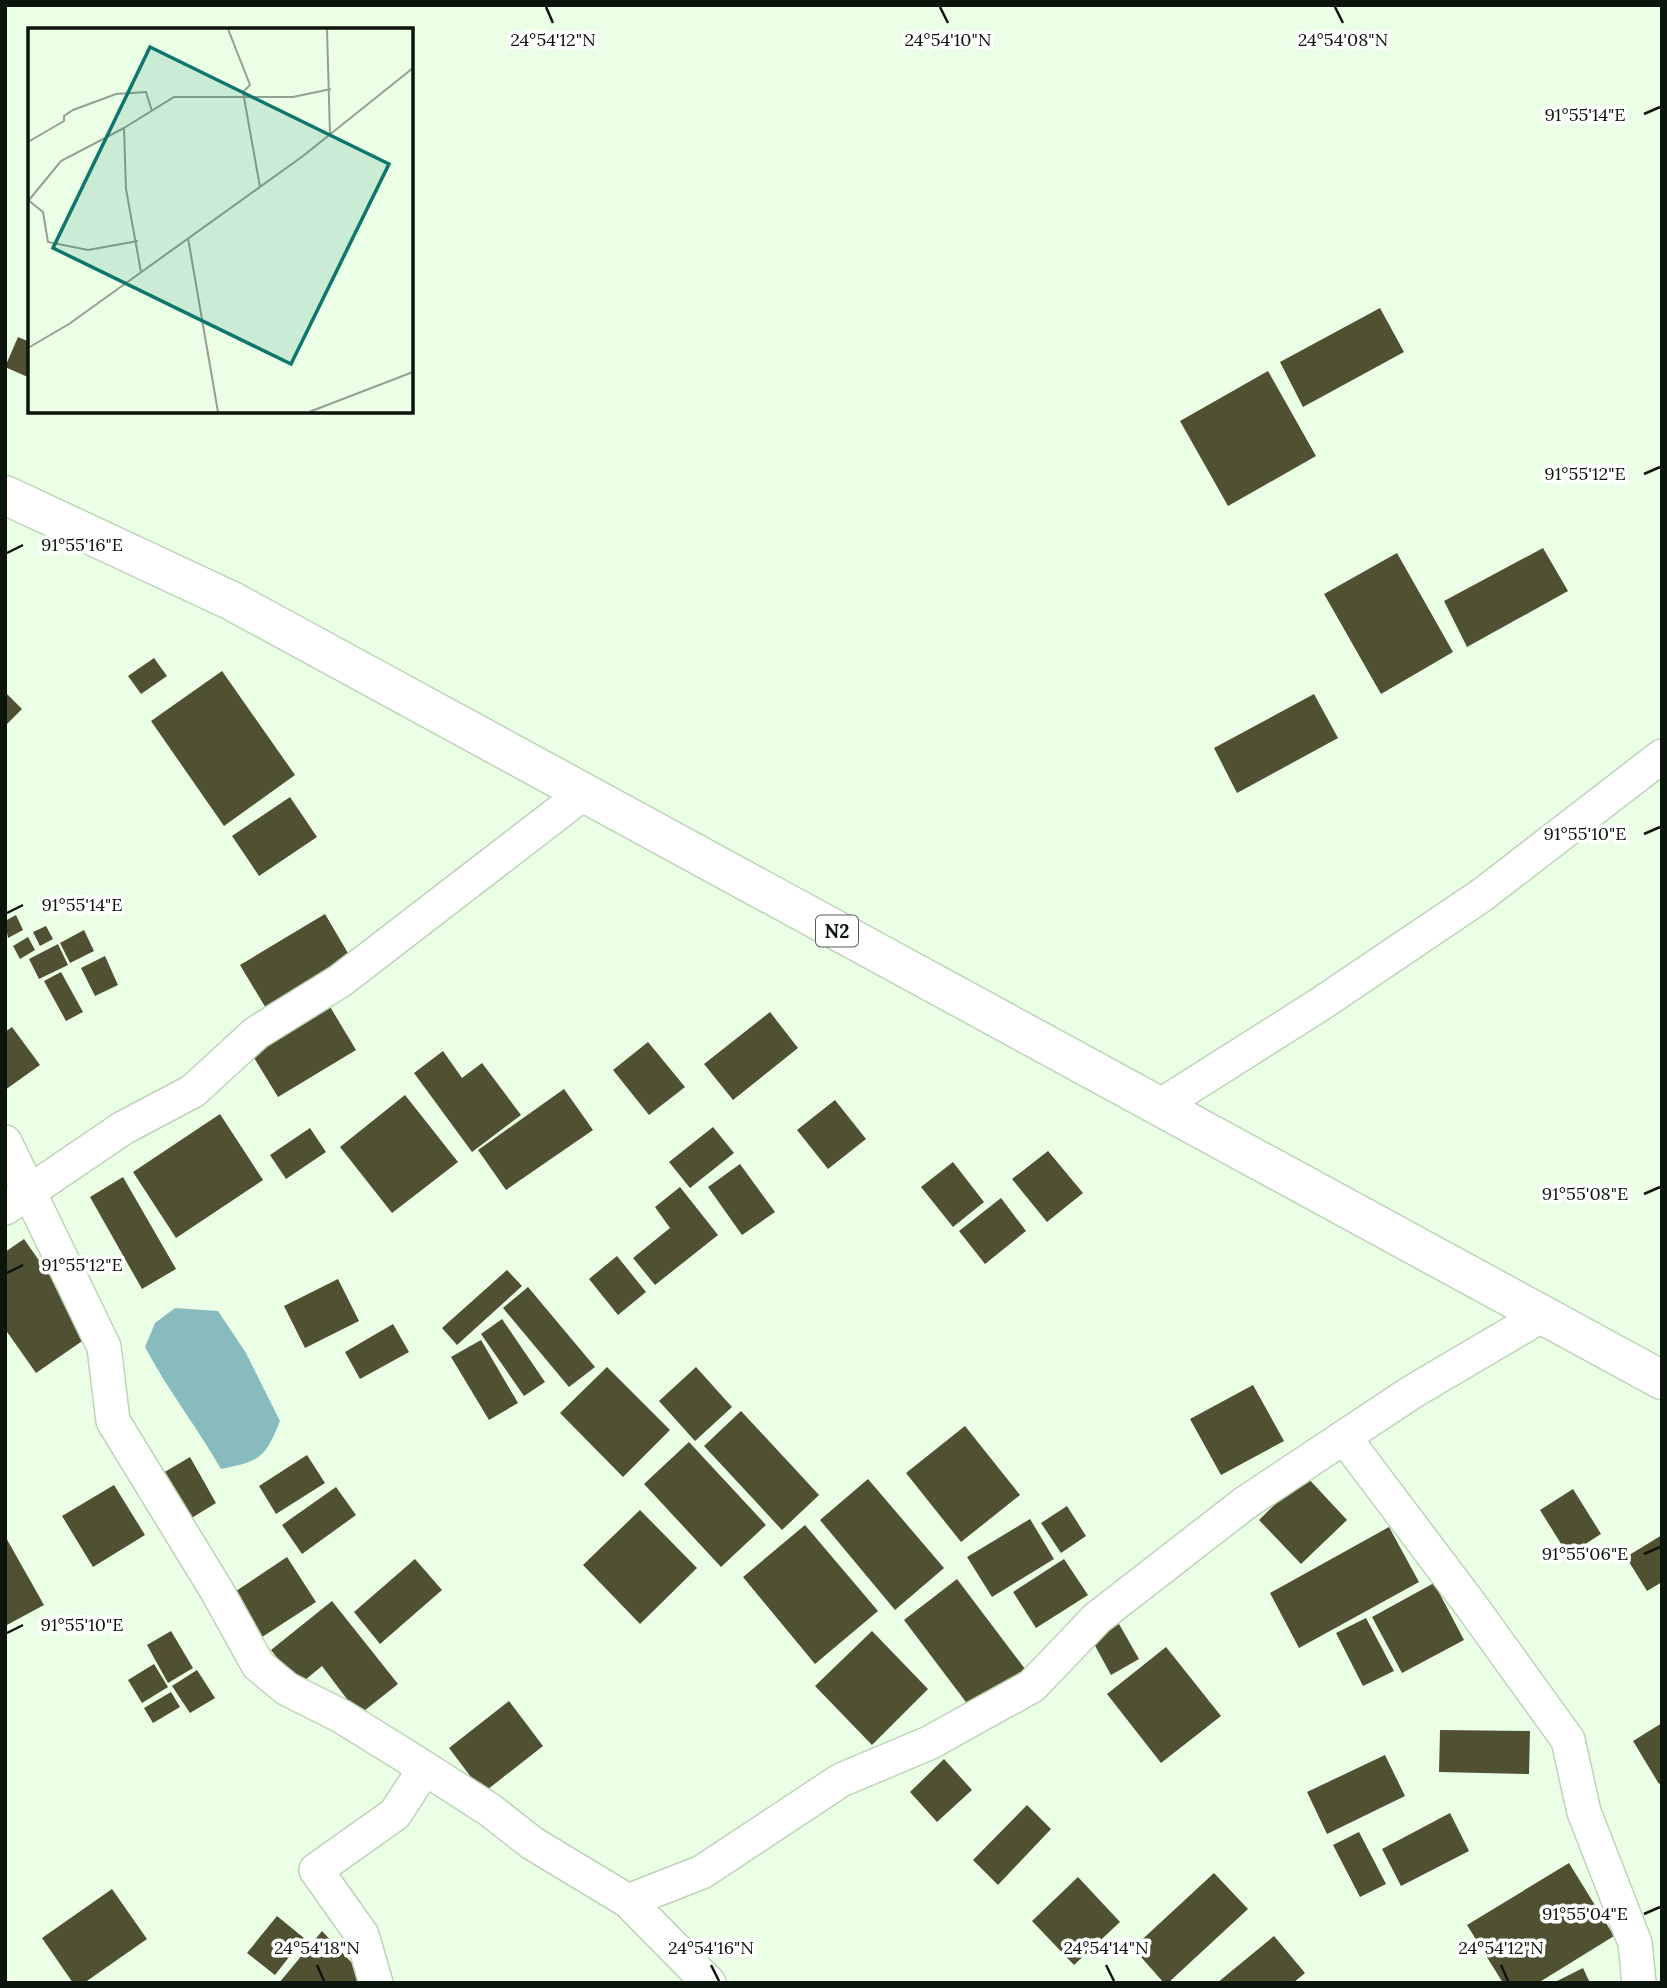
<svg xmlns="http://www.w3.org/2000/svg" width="1667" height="1988" font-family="Lora,serif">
<rect width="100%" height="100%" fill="#ebffe7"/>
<path fill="#88bbbd" d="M175,1308L218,1311L246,1353L280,1421C265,1458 261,1461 221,1469C197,1427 167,1389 145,1347L155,1323Z"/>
<path fill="#505132" d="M1380,308L1404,352L1303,407L1280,362Z
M18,337L30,342V378L5,367Z
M1268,371L1316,456L1228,506L1180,421Z
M1543,548L1568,591L1467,647L1444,601Z
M1397,553L1453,652L1381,694L1324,594Z
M154,658L167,676L141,694L128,676Z
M222,671L295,775L224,826L151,721Z
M5,692L22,709L5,726Z
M1314,694L1338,738L1237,793L1214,748Z
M290,797L317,837L259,876L232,836Z
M325,914L352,960L267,1010L240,965Z
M16,915L23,930L8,938L5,921Z
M46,926L53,939L40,946L33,932Z
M84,930L94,951L70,963L60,943Z
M28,937L35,950L20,959L13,946Z
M58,944L68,965L39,979L29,959Z
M105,956L118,985L95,996L81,968Z
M61,972L83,1012L66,1021L44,981Z
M326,1000L356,1050L278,1097L248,1048Z
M770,1012L798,1048L733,1100L704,1064Z
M12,1027L40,1065L5,1090V1032Z
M648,1042L685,1087L649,1115L613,1070Z
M443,1051L462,1078L482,1063L521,1115L472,1152L414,1073Z
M564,1089L593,1130L506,1190L478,1150Z
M405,1095L458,1162L392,1213L340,1147Z
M835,1100L866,1139L828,1169L797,1130Z
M220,1114L263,1180L176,1238L133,1172Z
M713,1127L734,1153L690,1188L669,1162Z
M310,1128L326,1152L286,1179L270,1155Z
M1048,1151L1083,1193L1047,1222L1012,1179Z
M953,1162L984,1202L953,1227L921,1187Z
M740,1164L775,1212L742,1235L708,1187Z
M123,1177L176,1269L142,1289L90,1197Z
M680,1187L718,1235L655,1285L633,1258L670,1228L655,1207Z
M1001,1198L1026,1231L985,1264L959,1231Z
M24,1239L91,1335L36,1373L5,1329V1252Z
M617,1256L646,1292L618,1315L589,1279Z
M507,1270L522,1286L457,1345L442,1328Z
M338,1279L359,1321L305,1348L284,1306Z
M528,1287L595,1367L569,1387L503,1308Z
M502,1319L545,1382L524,1396L481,1334Z
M393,1324L409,1352L360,1379L345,1352Z
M481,1340L518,1403L489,1420L451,1357Z
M607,1367L670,1430L623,1477L560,1413Z
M696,1367L732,1407L695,1441L659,1401Z
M1253,1385L1284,1441L1221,1475L1190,1419Z
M741,1411L819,1495L782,1530L704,1446Z
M965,1426L1020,1495L961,1542L906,1473Z
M689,1442L766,1525L721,1567L644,1484Z
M307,1455L325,1483L276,1514L259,1486Z
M190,1457L216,1503L190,1519L163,1473Z
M1305,1475L1347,1520L1301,1564L1259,1520Z
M868,1479L944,1568L895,1610L820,1520Z
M114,1485L145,1535L93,1567L62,1516Z
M336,1487L356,1515L302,1554L282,1525Z
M1573,1489L1601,1534L1568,1555L1540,1510Z
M1067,1506L1086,1536L1061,1553L1041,1523Z
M640,1510L697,1568L640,1624L583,1565Z
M1030,1519L1054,1559L992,1597L967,1557Z
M805,1525L878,1611L815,1664L743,1577Z
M1389,1527L1419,1582L1299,1648L1270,1593Z
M1662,1535V1582L1647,1591L1626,1557Z
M5,1536L44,1605L5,1626Z
M287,1557L316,1602L259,1639L230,1595Z
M415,1559L442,1590L380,1644L354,1612Z
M1064,1559L1088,1595L1036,1628L1013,1592Z
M957,1579L1028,1673L975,1714L904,1620Z
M1434,1583L1464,1640L1402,1673L1372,1617Z
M332,1601L398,1684L359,1715L322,1666L299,1685L271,1650Z
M1366,1618L1394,1671L1363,1686L1336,1633Z
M1119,1624L1139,1659L1111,1675L1092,1640Z
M171,1631L193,1668L168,1683L147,1645Z
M872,1631L928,1689L872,1745L815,1686Z
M1166,1647L1221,1716L1161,1763L1107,1694Z
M154,1664L168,1687L142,1703L128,1680Z
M197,1670L215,1698L190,1713L172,1686Z
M171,1692L180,1707L153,1723L144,1708Z
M509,1701L543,1746L483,1793L449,1748Z
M1662,1723V1782L1659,1784L1633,1741Z
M1440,1730L1530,1731L1529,1774L1439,1772Z
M1385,1755L1405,1796L1327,1834L1307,1792Z
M944,1759L972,1790L937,1822L910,1792Z
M1027,1805L1051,1829L998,1885L973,1860Z
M1450,1813L1469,1851L1401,1886L1382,1849Z
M1359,1832L1386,1884L1360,1897L1333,1845Z
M1569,1863L1614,1936L1538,1983H1503L1467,1925Z
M1214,1873L1248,1909L1168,1983H1164L1133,1948Z
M1078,1877L1120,1922L1074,1965L1032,1921Z
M112,1889L147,1939L84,1983H73L42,1938Z
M277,1916L304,1938L275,1975L247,1953Z
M322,1931L365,1977L353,1983H279Z
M1274,1936L1305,1973L1293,1983H1217Z
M1583,1968L1590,1983H1553Z"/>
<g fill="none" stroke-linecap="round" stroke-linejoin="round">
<g stroke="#bcd4b7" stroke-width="36">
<path id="street" d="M1158,1107L1319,1005L1482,895L1662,756
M5,1142L104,1347L113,1421L217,1591L258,1665L287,1689L341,1716L404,1755L490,1810L532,1843L628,1901L702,1872L841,1780L929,1743L1032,1686L1097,1618L1245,1503L1412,1392L1541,1316
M5,1208L123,1128L193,1091L256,1033L340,981L584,793
M1344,1437L1470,1604L1568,1740L1584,1812L1635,1943L1639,1983
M628,1901L709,1983
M376,1983L362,1935L316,1870L395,1814L425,1768"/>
</g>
<g stroke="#bcd4b7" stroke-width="41">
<path id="highway" d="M5,495L232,601L1662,1380"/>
</g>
<use href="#street" stroke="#fff" stroke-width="33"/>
<use href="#highway" stroke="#fff" stroke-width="38"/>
</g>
<path fill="none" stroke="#0c150b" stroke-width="2.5" d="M546,7L553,23M940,7L948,23M1335,7L1343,23M1644,114L1660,107M1644,474L1660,467M7,553L23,545M1644,834L1660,827M7,913L23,905M1644,1194L1660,1187M7,1273L23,1265M1644,1554L1660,1547M7,1633L23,1625M1644,1914L1660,1907M317,1965L324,1981M711,1965L719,1981M1106,1965L1114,1981M1501,1965L1508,1981"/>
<g text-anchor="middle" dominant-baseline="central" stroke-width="7" stroke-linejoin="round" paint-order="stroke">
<rect fill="#fff" stroke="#555b54" stroke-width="2" x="816" y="915.5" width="42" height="31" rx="5"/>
<g font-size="19" font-weight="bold" fill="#0c150b">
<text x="837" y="931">N2</text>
</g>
</g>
<g transform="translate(28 28)">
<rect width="385" height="385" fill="#ebffe7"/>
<path fill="none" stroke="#92a18f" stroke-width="2" d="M200,1L222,57L215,64L232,159M299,1L302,107M0,114L36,93V88L45,82L88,66L118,64L124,83M0,172L15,184L20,214L60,222L110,213M1,172L33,133L96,100M160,210L190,384M113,244L98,161L96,100L146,69H265L303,61M0,320L41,296L275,128L385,40M281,384L385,344"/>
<path fill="#0f766e" fill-opacity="0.15" stroke="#0f766e" stroke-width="3.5" d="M122,19L361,136L263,336L25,220Z"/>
<rect width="385" height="385" fill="none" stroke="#0c150b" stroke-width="3.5"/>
</g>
<g font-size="18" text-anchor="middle" fill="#0c150b" stroke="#fff" stroke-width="7" stroke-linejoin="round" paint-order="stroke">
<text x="553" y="46">24°54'12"N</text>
<text x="948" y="46">24°54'10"N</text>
<text x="1343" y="46">24°54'08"N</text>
<text x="1585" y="121">91°55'14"E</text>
<text x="1585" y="480">91°55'12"E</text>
<text x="82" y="551">91°55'16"E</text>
<text x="1585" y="840">91°55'10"E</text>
<text x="82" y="911">91°55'14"E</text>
<text x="1585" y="1200">91°55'08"E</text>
<text x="82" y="1271">91°55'12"E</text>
<text x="1585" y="1560">91°55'06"E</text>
<text x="82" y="1631">91°55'10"E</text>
<text x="1585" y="1920">91°55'04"E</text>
<text x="317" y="1954">24°54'18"N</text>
<text x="711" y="1954">24°54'16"N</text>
<text x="1106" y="1954">24°54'14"N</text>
<text x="1501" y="1954">24°54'12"N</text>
</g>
<rect width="1667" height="1988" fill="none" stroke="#0c150b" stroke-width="14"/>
</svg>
